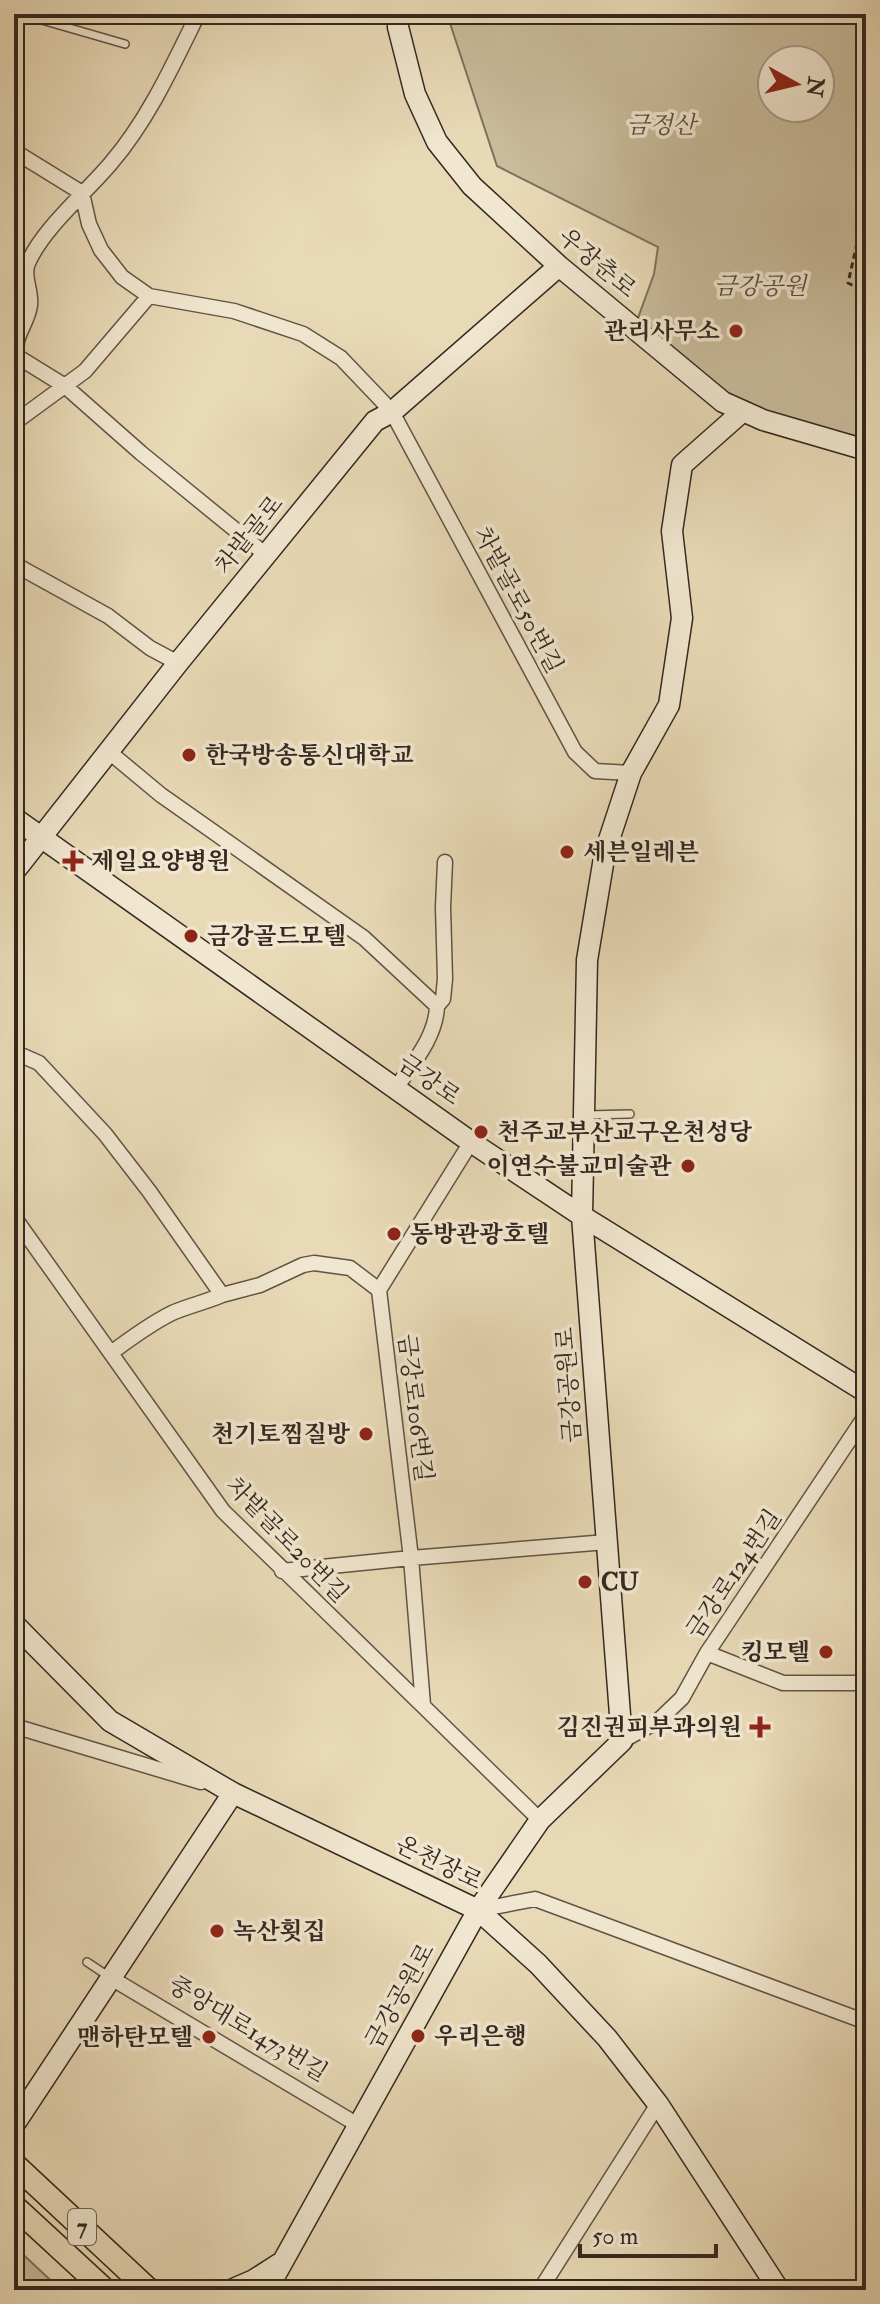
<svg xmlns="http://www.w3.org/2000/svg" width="880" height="2304" font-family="'IM FELL Double Pica','Noto Serif KR',serif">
<rect width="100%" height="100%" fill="#e9dab7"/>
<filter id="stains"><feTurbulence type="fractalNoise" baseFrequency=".0025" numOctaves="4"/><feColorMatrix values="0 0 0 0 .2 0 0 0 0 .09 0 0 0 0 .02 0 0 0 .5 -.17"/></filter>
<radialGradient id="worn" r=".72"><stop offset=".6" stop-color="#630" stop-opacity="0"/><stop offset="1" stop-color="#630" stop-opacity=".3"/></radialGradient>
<path fill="#cabc9d" stroke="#7f725e" stroke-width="2" fill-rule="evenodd" d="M447,14H866V444L743,411L634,329L654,274L658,247L497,166ZM772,60H820V108H772Z
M14,2246L61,2290H14Z"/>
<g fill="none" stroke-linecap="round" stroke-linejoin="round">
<g stroke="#615446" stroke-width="10">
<path id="lane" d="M21,14L125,44
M586,1115L630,1114
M87,1962L108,1976"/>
</g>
<g stroke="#615446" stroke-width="17">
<path id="street" d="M14,151L82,193L89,224L101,250L122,277L149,296L234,311L303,334L341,358L382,401L392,412L575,752L595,771L631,773
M18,357C11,338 28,324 30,305C32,291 22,276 28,263C44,227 86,193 111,163C148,120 173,65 198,14
M14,360L18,357L65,386L141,453L266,555
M14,423L85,371L149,296
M14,564L108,616L150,648L178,663
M108,751L161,795L364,938L437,1006L443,999L445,979L443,907L445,862
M14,1052L39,1063L105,1134L149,1191L222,1295L260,1285L303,1265L314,1263L350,1268L379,1290
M396,1088C413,1063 436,1037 437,1006
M14,1217L223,1511L540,1820
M111,1353C131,1338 150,1324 172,1313C188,1306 206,1302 222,1295
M282,1571L411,1558L607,1542
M707,1653L783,1683H866
M423,1705L411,1558L379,1290L471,1142
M14,1726L201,1782
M622,1741L658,1721L682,1698L707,1653L866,1415
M478,1910L535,1899L866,2022
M111,1978L358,2125
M540,2290L658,2104"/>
</g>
<g stroke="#342820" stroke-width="23">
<path id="secondary" d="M398,14V27L415,94L437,142L472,186L559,266L723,402L763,420L866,450
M14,818L471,1142L582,1216L866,1392
M14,872L178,663L375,421L392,412L559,266
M14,1624L110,1721L233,1793L478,1910L538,1964L607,2038L658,2104L779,2290
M14,2125L233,1793
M231,2290L254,2280L279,2264
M267,2290L478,1910L540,1820L622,1741L582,1216L587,960L605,852L631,773L669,705L682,618L672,531L682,465L743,411"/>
</g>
<g stroke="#342820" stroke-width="25">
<path id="primary" d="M14,2164L149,2290
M14,2206L105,2290"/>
</g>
<path stroke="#342820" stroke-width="3" stroke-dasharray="6 4" stroke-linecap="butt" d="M866,204L848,283L866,292"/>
<use href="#lane" stroke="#f1e7d0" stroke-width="7"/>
<use href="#street" stroke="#f1e7d0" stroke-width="14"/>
<use href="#secondary" stroke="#f1e7d0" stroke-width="20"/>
<use href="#primary" stroke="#e9dab7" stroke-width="22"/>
<g stroke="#342820" stroke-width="8">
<path id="rail" d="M14,2276L30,2290"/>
</g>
<use href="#rail" stroke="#f1e7d0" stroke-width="5" stroke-dasharray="15" stroke-linecap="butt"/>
</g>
<g fill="#8f2418" stroke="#f1e7d0" stroke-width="3">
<circle cx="736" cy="331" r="8"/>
<circle cx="189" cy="755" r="8"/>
<circle cx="567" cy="852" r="8"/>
<path d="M69 849h8v8h8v8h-8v8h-8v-8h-8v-8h8z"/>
<circle cx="191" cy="936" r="8"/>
<circle cx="481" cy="1132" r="8"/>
<circle cx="688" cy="1166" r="8"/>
<circle cx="394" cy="1234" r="8"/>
<circle cx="366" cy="1434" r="8"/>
<circle cx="585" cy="1582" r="8"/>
<circle cx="826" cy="1652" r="8"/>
<path d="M756 1715h8v8h8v8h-8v8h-8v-8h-8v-8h8z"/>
<circle cx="217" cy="1931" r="8"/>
<circle cx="418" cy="2036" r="8"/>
<circle cx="209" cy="2037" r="8"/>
</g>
<g text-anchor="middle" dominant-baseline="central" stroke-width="7" stroke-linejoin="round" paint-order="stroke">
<rect fill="#f1e7d0" stroke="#6d6155" stroke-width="2" x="68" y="2209" width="28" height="36" rx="6"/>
<g font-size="22" font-weight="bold" fill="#342820">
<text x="82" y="2227">7</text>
</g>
<g font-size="24" font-style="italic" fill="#5a4d3f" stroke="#f1e7d0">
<text x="661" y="125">금정산</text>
<text x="760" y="286">금강공원</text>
</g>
<g font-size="24" fill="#342820" stroke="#f1e7d0">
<text transform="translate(597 263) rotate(40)">우장춘로</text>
<text transform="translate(249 535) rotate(-51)">차밭골로</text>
<text transform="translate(518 600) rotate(62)">차밭골로50번길</text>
<text transform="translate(429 1080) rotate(35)">금강로</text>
<text transform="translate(569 1385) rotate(-94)">금강공원로</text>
<text transform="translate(415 1408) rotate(83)">금강로106번길</text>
<text transform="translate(287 1540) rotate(46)">차밭골로20번길</text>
<text transform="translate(734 1574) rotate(-56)">금강로124번길</text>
<text transform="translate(439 1863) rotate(26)">온천장로</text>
<text transform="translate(400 1996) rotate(-61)">금강공원로</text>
<text transform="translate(248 2029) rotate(31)">중앙대로1473번길</text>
</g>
<g font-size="24" font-weight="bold" fill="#342820" stroke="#f1e7d0" text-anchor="start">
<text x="720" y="331" text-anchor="end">관리사무소</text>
<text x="205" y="755">한국방송통신대학교</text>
<text x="583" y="852">세븐일레븐</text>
<text x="91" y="861">제일요양병원</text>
<text x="207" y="936">금강골드모텔</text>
<text x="497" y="1132">천주교부산교구온천성당</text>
<text x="672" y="1166" text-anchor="end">이연수불교미술관</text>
<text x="410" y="1234">동방관광호텔</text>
<text x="350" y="1434" text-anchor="end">천기토찜질방</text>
<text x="601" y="1582">CU</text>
<text x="810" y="1652" text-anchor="end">킹모텔</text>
<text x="742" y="1727" text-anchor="end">김진권피부과의원</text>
<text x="233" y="1931">녹산횟집</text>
<text x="434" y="2036">우리은행</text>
<text x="193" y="2037" text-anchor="end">맨하탄모텔</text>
</g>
</g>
<rect width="880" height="2304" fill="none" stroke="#e9dab7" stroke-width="48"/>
<rect x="16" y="16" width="848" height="2272" fill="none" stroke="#342820" stroke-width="4"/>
<rect x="24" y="24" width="832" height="2256" fill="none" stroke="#342820" stroke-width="2"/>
<g transform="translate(796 84) rotate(98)"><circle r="38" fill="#f1e7d0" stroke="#a59b8a" stroke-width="2"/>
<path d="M0-6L14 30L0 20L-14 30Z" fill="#8f2418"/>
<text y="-12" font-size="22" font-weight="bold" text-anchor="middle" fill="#342820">N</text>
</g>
<path d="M580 2244v12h136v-12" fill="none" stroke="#342820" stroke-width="4"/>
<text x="592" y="2244" font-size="24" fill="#342820" stroke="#f1e7d0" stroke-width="6" paint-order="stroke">50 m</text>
<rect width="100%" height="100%" filter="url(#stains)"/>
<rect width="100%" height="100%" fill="url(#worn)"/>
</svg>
